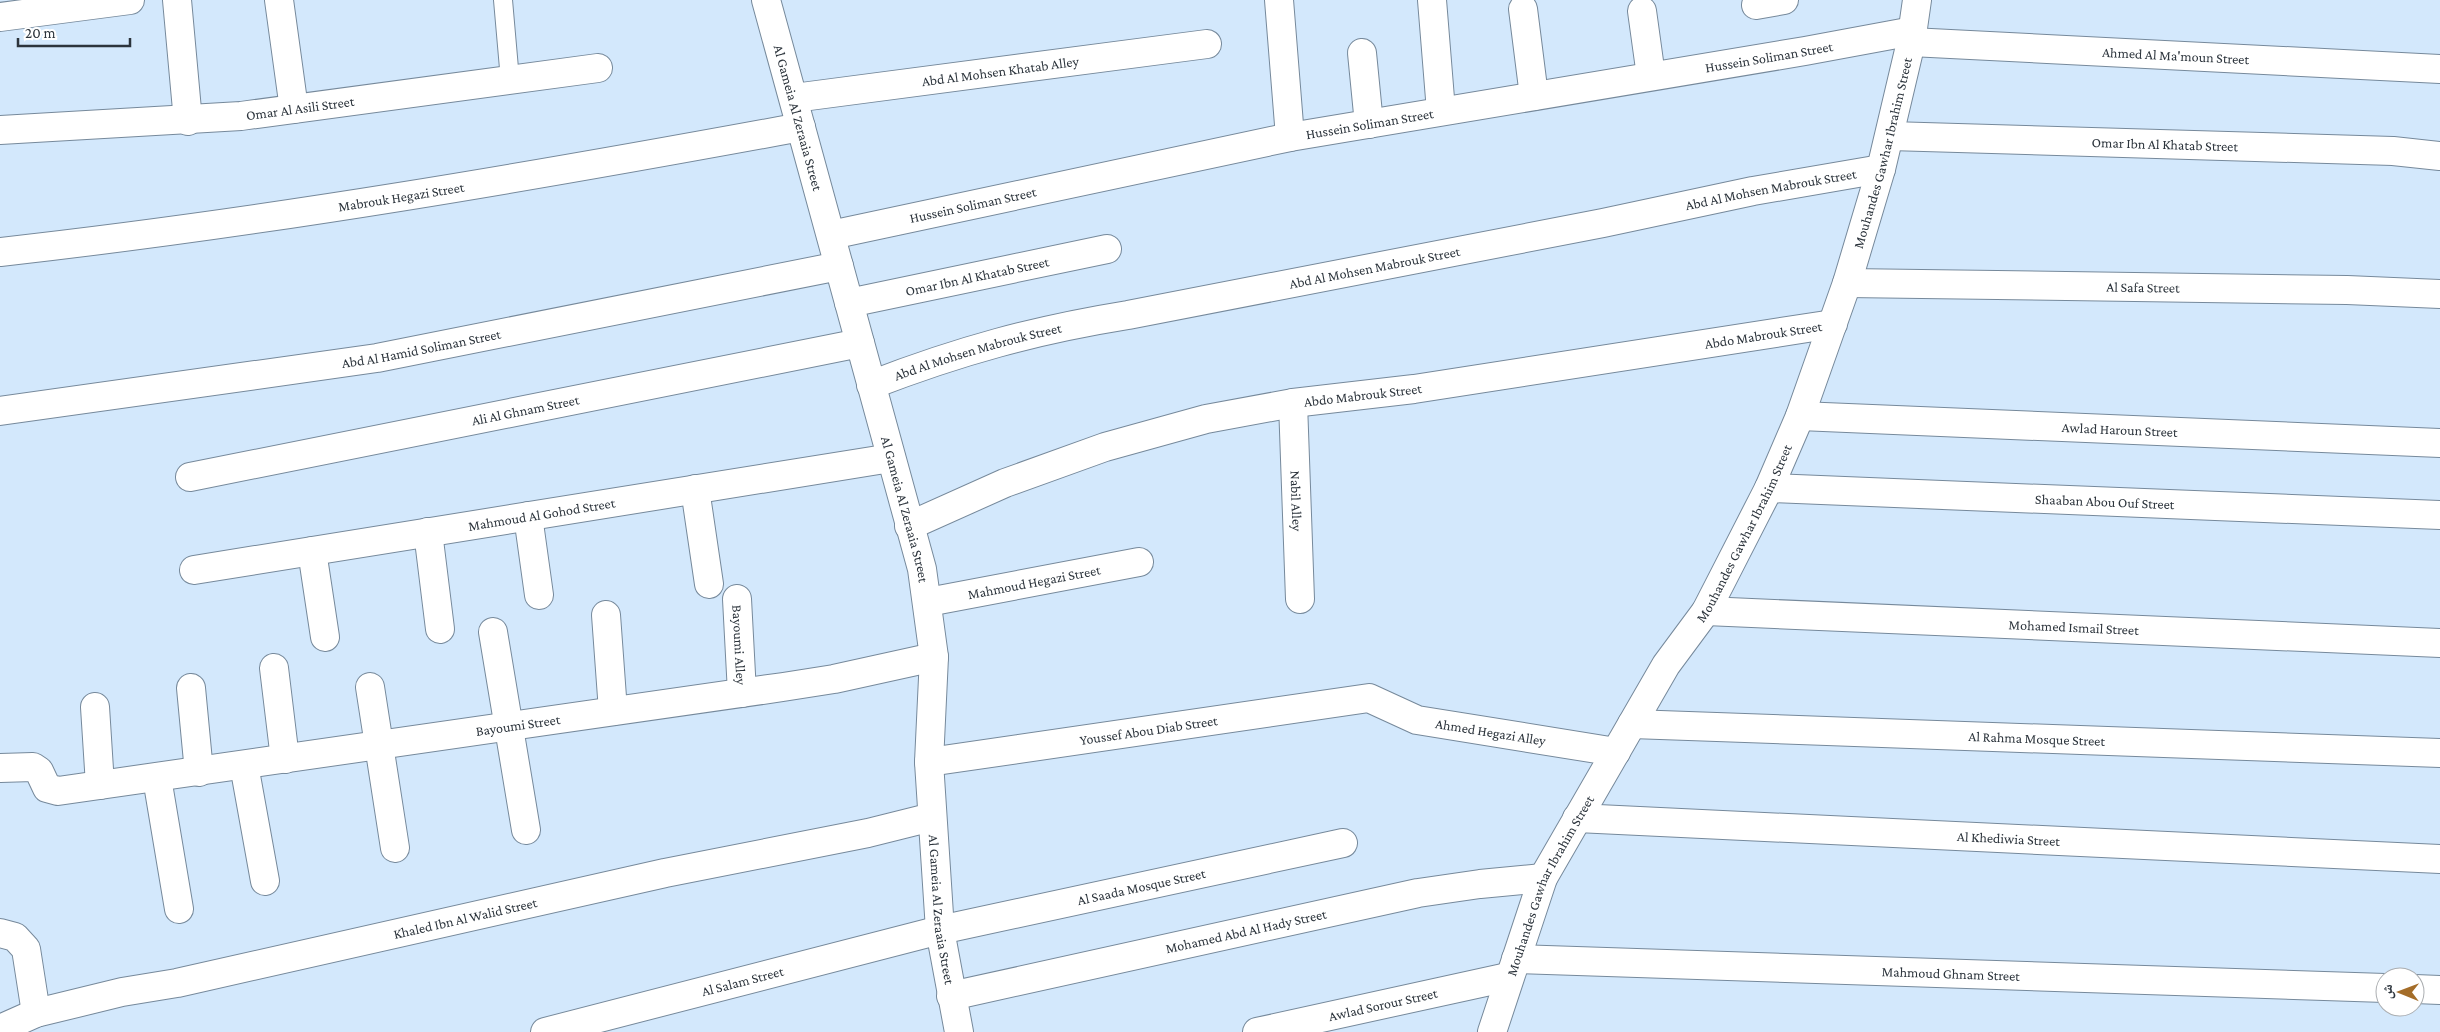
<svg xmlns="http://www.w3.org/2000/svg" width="2440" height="1032" font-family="'Crimson Pro','Noto Naskh Arabic',serif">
<rect width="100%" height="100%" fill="#d3e8fc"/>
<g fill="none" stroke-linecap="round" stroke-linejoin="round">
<g stroke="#76899b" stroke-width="20">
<path id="service" d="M503,0L510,80"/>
</g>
<g stroke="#76899b" stroke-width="30">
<g id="minor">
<path d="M177,0L188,121"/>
<path d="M279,0L294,109"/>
<path id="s1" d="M766,0L922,569L934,657L929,762L940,930L959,1032"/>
<path d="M1279,0L1290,137"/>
<path d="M1432,0L1441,111"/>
<path d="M1756,5L1784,0"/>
<path d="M1523,9L1534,96"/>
<path d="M1642,11L1651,76"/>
<path d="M0,17L130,0"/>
<path id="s2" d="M1911,42L2440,69"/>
<path d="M1362,53L1369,124"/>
<path id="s3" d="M794,98L1207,44"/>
<path id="s4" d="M0,130L241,116L598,68"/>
<path id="s5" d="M1890,136L2393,151L2440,156"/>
<path id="s6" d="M831,235L1290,137L1805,51L1913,31"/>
<path id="s7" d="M0,252C269,222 535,176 801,127"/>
<path id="s8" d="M1847,283L2347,290L2440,294"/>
<path id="s9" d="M849,303L1107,249"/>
<path id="s10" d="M871,385C959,351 1035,330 1128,315L1603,223L1753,191L1881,169"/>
<path id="s11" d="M1293,403L1300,599"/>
<path id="s12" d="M0,411L377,358L839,266"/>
<path id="s13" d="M1800,416L2440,443"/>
<path id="s14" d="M190,477L860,343"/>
<path id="s15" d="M1769,488L2440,515"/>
<path d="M695,489L709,584"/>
<path d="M528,516L539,595"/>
<path id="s16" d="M909,526L1005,483L1105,447L1206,419L1293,403L1414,389L1833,324"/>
<path d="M428,532L440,629"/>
<path d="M312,551L325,637"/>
<path id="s17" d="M194,570L891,458"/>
<path id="s18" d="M737,599L742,693"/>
<path id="s19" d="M928,602L1139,562"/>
<path id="s20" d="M1706,611L2440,643"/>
<path d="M606,615L613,711"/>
<path d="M493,632L526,830"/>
<path d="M274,668L285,759"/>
<path d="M370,687L395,848"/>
<path d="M191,688L199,772"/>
<path d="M95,707L100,785"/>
<path id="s21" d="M1632,724L2440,753"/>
<path id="s22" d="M929,762L1369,698L1417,720L1616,752"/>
<path d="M244,765L265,881"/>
<path id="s23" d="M0,768L33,767L39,771L47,788L58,791L783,687L834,679L934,657"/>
<path d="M157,778L179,909"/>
<path id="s24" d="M1577,818L2440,859"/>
<path d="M0,933L15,937L26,949L36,1013"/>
<path id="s25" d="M1516,959L2385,988"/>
<path d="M2415,989L2440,990"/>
<path id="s26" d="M951,996L1418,893L1480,884L1543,878"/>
<path id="s27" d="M0,1029L36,1013L122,992L177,983L665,873L868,833L932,817"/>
<path id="s28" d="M545,1032L940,930L1343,843"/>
<path id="s29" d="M1257,1032L1508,977"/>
<path id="s30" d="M1492,1032L1543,878L1666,665L1706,611L1769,488L1800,416L1847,283L1881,169L1911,42L1917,0"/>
</g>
</g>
<use href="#service" stroke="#fff" stroke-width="18"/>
<use href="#minor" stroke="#fff" stroke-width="28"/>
</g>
<g text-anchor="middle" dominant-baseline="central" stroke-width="4" stroke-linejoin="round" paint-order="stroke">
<g font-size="14" fill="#2c343c" stroke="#fff">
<text stroke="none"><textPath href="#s2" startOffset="265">Ahmed Al Ma'moun Street</textPath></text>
<text stroke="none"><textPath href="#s6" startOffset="955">Hussein Soliman Street</textPath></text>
<text stroke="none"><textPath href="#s3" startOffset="208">Abd Al Mohsen Khatab Alley</textPath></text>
<text stroke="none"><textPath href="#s4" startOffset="301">Omar Al Asili Street</textPath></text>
<text stroke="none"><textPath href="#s1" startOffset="122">Al Gameia Al Zeraaia Street</textPath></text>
<text stroke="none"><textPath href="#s6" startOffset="550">Hussein Soliman Street</textPath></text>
<text stroke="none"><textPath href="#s5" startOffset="275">Omar Ibn Al Khatab Street</textPath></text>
<text stroke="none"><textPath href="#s30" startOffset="968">Mouhandes Gawhar Ibrahim Street</textPath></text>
<text stroke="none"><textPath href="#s10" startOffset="922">Abd Al Mohsen Mabrouk Street</textPath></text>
<text stroke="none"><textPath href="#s7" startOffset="405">Mabrouk Hegazi Street</textPath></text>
<text stroke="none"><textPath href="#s6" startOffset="145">Hussein Soliman Street</textPath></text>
<text stroke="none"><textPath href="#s10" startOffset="518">Abd Al Mohsen Mabrouk Street</textPath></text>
<text stroke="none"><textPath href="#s9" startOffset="131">Omar Ibn Al Khatab Street</textPath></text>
<text stroke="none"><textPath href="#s8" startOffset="296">Al Safa Street</textPath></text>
<text stroke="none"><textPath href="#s16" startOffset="880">Abdo Mabrouk Street</textPath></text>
<text stroke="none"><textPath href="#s12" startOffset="426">Abd Al Hamid Soliman Street</textPath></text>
<text stroke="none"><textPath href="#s10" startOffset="112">Abd Al Mohsen Mabrouk Street</textPath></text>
<text stroke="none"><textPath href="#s16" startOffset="475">Abdo Mabrouk Street</textPath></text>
<text stroke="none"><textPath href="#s14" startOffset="342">Ali Al Ghnam Street</textPath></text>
<text stroke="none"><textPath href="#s13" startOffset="320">Awlad Haroun Street</textPath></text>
<text stroke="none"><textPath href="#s11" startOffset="98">Nabil Alley</textPath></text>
<text stroke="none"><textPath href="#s15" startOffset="336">Shaaban Abou Ouf Street</textPath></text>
<text stroke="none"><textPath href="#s1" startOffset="528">Al Gameia Al Zeraaia Street</textPath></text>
<text stroke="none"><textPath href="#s17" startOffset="352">Mahmoud Al Gohod Street</textPath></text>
<text stroke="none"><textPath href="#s30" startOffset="562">Mouhandes Gawhar Ibrahim Street</textPath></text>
<text stroke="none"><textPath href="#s19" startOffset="108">Mahmoud Hegazi Street</textPath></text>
<text stroke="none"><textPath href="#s20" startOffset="368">Mohamed Ismail Street</textPath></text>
<text stroke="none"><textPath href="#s18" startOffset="46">Bayoumi Alley</textPath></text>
<text stroke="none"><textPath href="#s23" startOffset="535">Bayoumi Street</textPath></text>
<text stroke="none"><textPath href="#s22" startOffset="222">Youssef Abou Diab Street</textPath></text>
<text stroke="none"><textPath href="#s22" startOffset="572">Ahmed Hegazi Alley</textPath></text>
<text stroke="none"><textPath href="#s21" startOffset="405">Al Rahma Mosque Street</textPath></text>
<text stroke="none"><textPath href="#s24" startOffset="432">Al Khediwia Street</textPath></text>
<text stroke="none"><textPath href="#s28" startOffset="614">Al Saada Mosque Street</textPath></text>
<text stroke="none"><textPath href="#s30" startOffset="158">Mouhandes Gawhar Ibrahim Street</textPath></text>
<text stroke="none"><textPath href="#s1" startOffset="932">Al Gameia Al Zeraaia Street</textPath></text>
<text stroke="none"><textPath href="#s27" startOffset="479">Khaled Ibn Al Walid Street</textPath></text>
<text stroke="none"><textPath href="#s26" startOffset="302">Mohamed Abd Al Hady Street</textPath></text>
<text stroke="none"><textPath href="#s25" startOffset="435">Mahmoud Ghnam Street</textPath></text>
<text stroke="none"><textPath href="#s28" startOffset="204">Al Salam Street</textPath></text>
<text stroke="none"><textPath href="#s29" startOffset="129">Awlad Sorour Street</textPath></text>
</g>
</g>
<g transform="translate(2400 992) rotate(271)"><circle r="24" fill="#ffffff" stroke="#abaeb1"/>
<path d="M0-4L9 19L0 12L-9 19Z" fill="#a46d29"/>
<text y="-8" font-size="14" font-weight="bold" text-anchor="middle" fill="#2c343c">ش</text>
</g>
<path d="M18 38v8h112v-8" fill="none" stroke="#2c343c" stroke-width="2.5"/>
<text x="25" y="38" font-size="15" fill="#2c343c" stroke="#ffffff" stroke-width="4" paint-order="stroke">20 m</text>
</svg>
